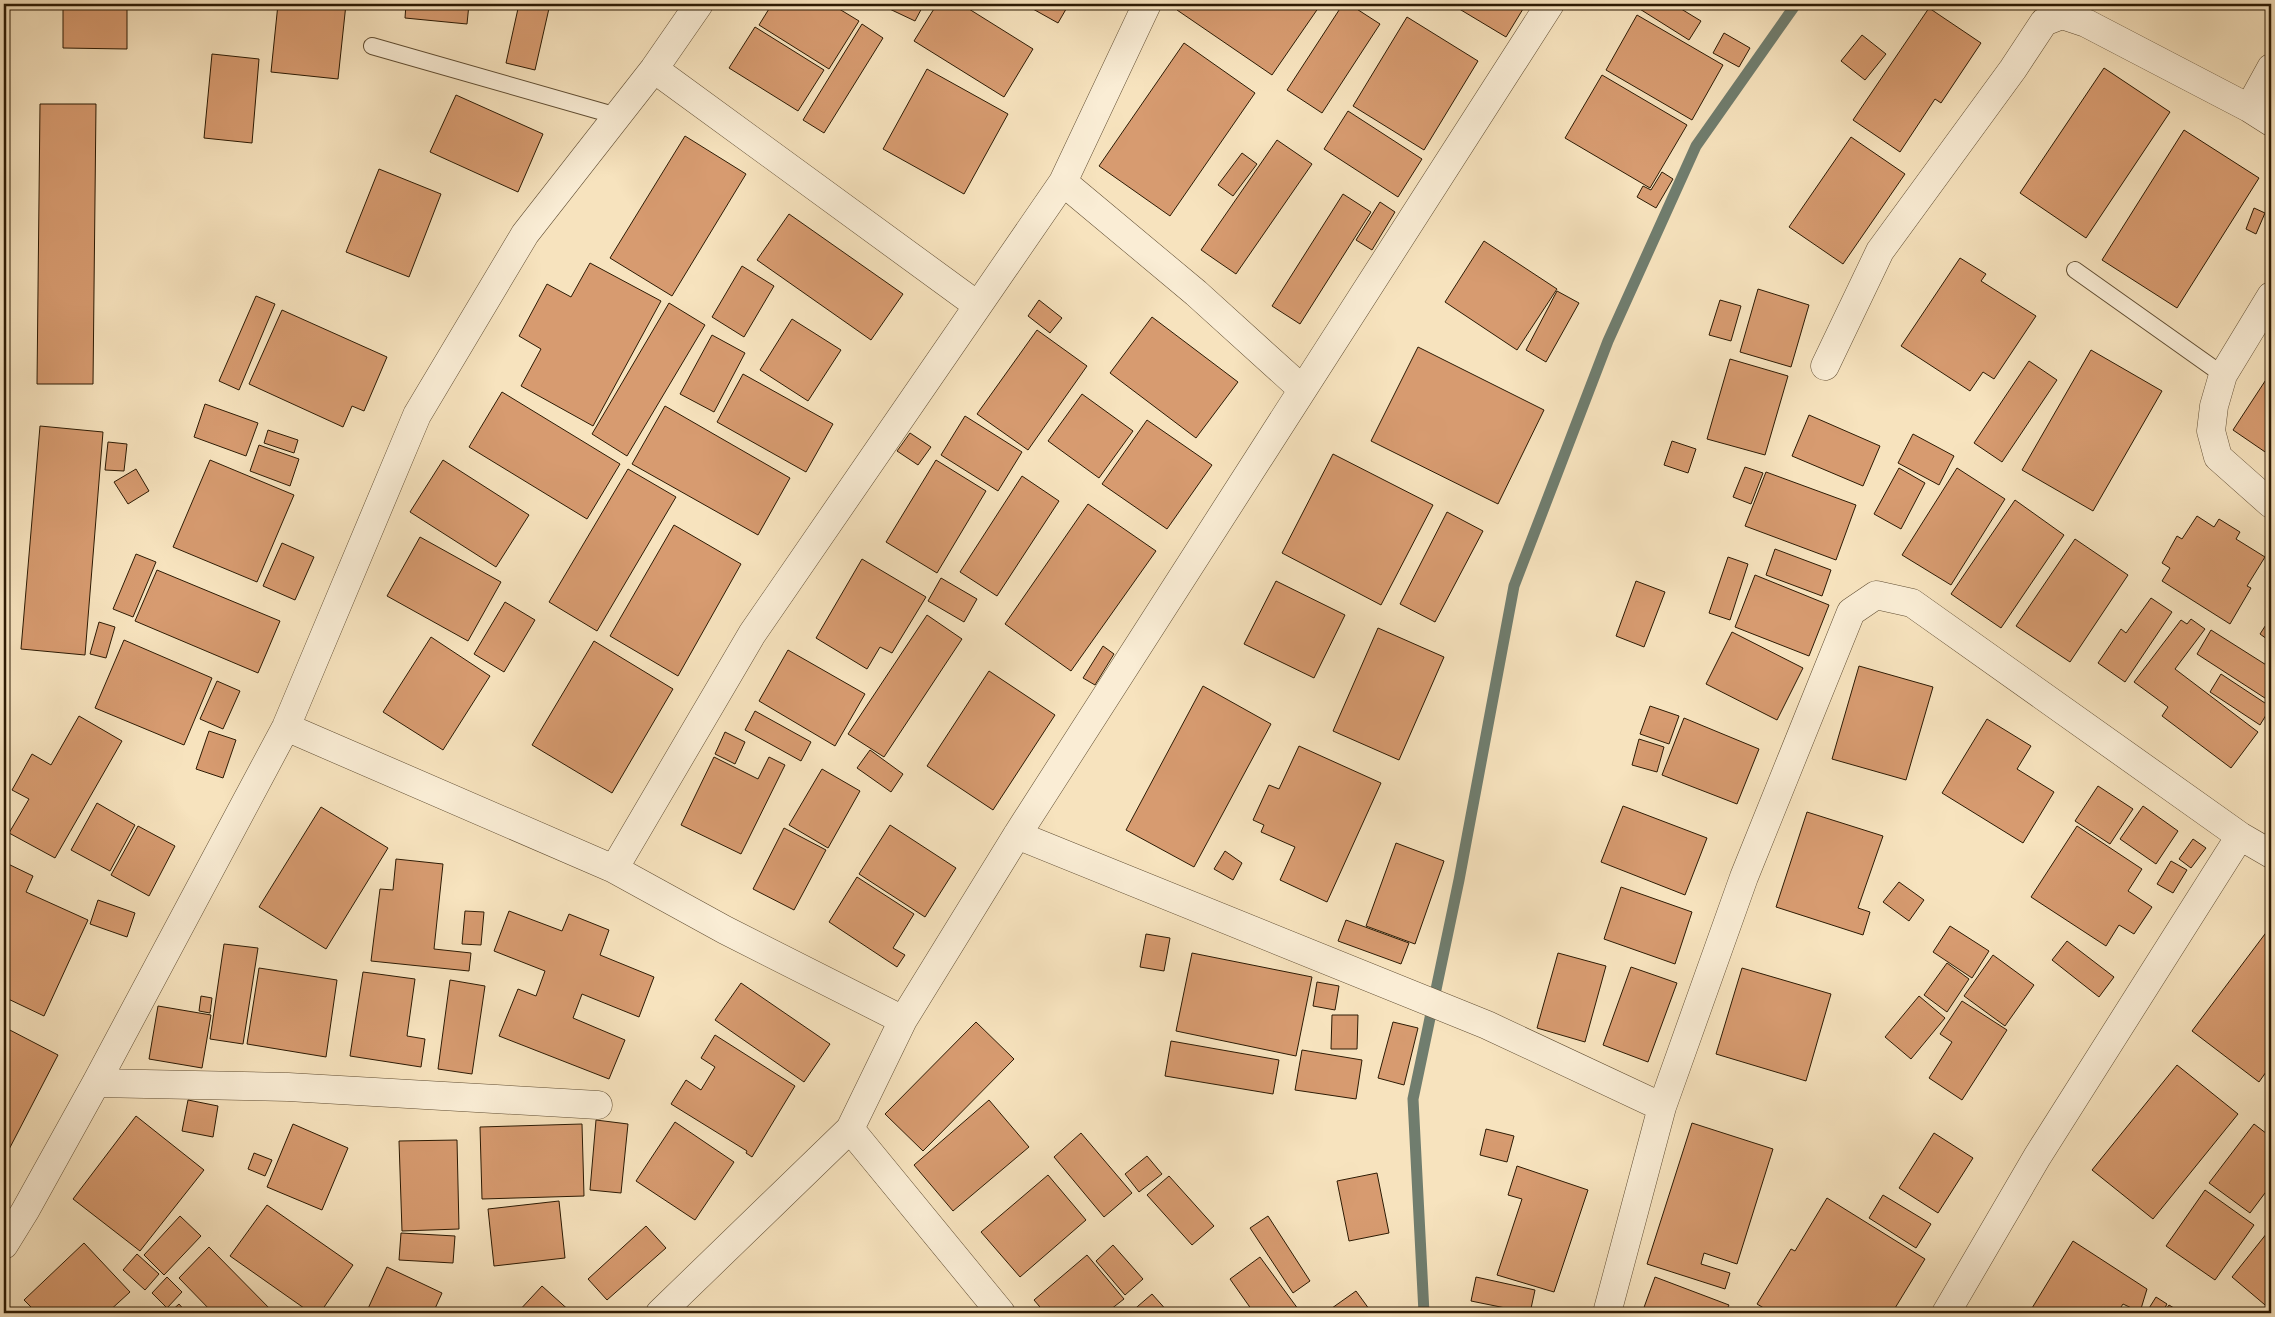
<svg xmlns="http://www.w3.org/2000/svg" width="2275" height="1317" font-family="'IM FELL English',serif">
<rect width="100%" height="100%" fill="#f7e3be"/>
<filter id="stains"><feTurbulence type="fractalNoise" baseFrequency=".004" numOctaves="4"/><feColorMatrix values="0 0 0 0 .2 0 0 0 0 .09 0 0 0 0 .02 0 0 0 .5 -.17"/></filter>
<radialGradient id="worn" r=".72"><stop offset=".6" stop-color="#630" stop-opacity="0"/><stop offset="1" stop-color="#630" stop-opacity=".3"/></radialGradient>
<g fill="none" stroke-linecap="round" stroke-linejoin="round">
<path stroke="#707d6e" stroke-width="11" d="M1424,1313L1413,1099L1459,880L1514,586L1608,341L1696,146L1796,4"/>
</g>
<path fill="#d79b70" stroke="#2d1b04" d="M63,4H127V49L63,48Z
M278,4H346L338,79L271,72Z
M406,4H469L467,24L405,18Z
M519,4H550L535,70L506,63Z
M772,4H831L859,21L829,69L759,25Z
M879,4H924L915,21Z
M937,4H961L1033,49L1004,97L914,41Z
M1024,4H1069L1058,23Z
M1182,4H1321L1272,75L1177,10Z
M1343,4H1349L1380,24L1322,113L1287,90Z
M1451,4H1526L1506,37Z
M1636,4H1673L1701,21L1689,40L1635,6Z
M1929,8L1981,43L1941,103L1935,99L1900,152L1853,120Z
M1637,15L1723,65L1692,120L1606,70Z
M1407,17L1478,61L1424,150L1353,106Z
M862,24L883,38L824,133L803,120Z
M755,27L824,70L798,111L729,68Z
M1724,33L1750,48L1739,67L1713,53Z
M1862,35L1886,54L1865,80L1841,61Z
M1184,43L1255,93L1170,216L1099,166Z
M212,54L259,59L252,143L204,138Z
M2104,68L2170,112L2086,238L2020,193Z
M927,69L1008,114L964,194L883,149Z
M1602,75L1687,125L1650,188L1565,138Z
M456,95L543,134L518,192L430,152Z
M40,104H96L93,384H37Z
M1348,111L1422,159L1398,197L1324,149Z
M2184,130L2259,178L2177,308L2102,260Z
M685,136L746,174L672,296L610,258Z
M1851,137L1905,174L1843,264L1789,227Z
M1277,140L1312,164L1236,274L1201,250Z
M1242,153L1257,164L1233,196L1218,185Z
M379,169L441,194L409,277L346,252Z
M1662,172L1673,179L1656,208L1637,197L1643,186L1651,190Z
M1343,194L1371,212L1300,324L1272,306Z
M1380,202L1395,212L1372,250L1356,240Z
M2254,208L2265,213L2256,234L2246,229Z
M789,214L903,294L871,340L757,260Z
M1484,241L1557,289L1517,350L1445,302Z
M1960,258L1986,274L1981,281L2036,316L1994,379L1983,372L1970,391L1901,346Z
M590,263L661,301L593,426L521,386L541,349L519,336L547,284L571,297Z
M742,266L774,286L744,337L712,317Z
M1758,289L1809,305L1791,367L1740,352Z
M1557,291L1579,303L1546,362L1526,350Z
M256,296L275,304L239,390L219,381Z
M1039,300L1062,318L1050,333L1028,316Z
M1720,300L1741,306L1731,341L1709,335Z
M669,303L705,325L627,456L592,434Z
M282,310L387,357L364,411L352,406L343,427L249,384Z
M1152,317L1238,382L1196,438L1110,373Z
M792,319L841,350L808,401L760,370Z
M1037,330L1087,366L1028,450L977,414Z
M712,335L745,353L714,412L680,394Z
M1418,347L1544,410L1498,504L1371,441Z
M2091,350L2162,391L2093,511L2022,470Z
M1730,359L1788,376L1765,455L1707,439Z
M2029,361L2057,380L2002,462L1974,443Z
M2271,372V456L2233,430Z
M743,374L833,424L806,472L717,422Z
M502,392L620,464L587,519L469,447Z
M1082,394L1133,431L1099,478L1048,441Z
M205,404L258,423L246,456L194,437Z
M665,406L790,478L758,535L632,464Z
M1809,415L1880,446L1863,486L1792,456Z
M965,416L1022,452L998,491L941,455Z
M1147,420L1212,465L1167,529L1102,484Z
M40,426L103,432L85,655L21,649Z
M268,430L298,440L294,453L264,443Z
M910,433L931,447L918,465L897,451Z
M1913,434L1954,456L1939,485L1898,463Z
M1672,441L1696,449L1688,473L1664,465Z
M108,442L127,444L124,471L105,470Z
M259,445L299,459L290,486L250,471Z
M1333,454L1433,505L1381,605L1282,553Z
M210,460L294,495L257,582L173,547Z
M443,460L529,515L496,567L410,512Z
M936,460L986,491L937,573L886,542Z
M1745,467L1763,473L1751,504L1733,497Z
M1899,468L1925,483L1901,529L1874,514Z
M1957,468L2005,499L1951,585L1902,555Z
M136,469L149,491L128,504L114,482Z
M628,469L676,497L597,631L549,602Z
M1766,472L1856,505L1836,560L1745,526Z
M1022,476L1059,501L997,596L960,572Z
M2015,500L2064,535L2001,628L1951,594Z
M1088,504L1156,551L1071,671L1005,624Z
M1447,512L1483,531L1435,622L1400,604Z
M2197,516L2214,527L2219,519L2240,532L2236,539L2265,557L2247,586L2251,588L2230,624L2162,581L2170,568L2162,563L2177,536L2182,539Z
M674,525L741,564L678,676L610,636Z
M420,537L501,582L468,641L387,596Z
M2075,539L2128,575L2070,662L2016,626Z
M282,543L314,557L295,600L263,586Z
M1775,549L1831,570L1822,596L1766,575Z
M136,554L156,562L133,617L113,609Z
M1728,557L1748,564L1730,620L1709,613Z
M862,559L926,597L892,653L880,647L867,669L816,638Z
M157,570L280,621L258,673L135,621Z
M1755,575L1829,605L1809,656L1735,627Z
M941,578L977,599L964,622L928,601Z
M1276,581L1345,615L1314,678L1244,644Z
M1636,581L1665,592L1644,647L1616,636Z
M2151,598L2172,612L2125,682L2098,663L2121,629L2126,633Z
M505,602L535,620L504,672L474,654Z
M927,615L962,639L884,757L848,734Z
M2271,617V642L2260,634Z
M2191,619L2205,629L2175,669L2258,732L2231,768L2162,716L2168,707L2134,682L2181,620L2187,624Z
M99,622L115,627L106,658L90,654Z
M1378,628L1444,657L1399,760L1333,731Z
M2211,630L2271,668V702L2197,654Z
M1732,632L1803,668L1777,720L1706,684Z
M431,637L490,676L443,750L383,712Z
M124,640L212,678L184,745L95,708Z
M594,641L673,689L612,793L532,745Z
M1103,646L1114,654L1095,685L1083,678Z
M788,650L865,694L835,746L759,701Z
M1859,666L1933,687L1906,780L1832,759Z
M989,671L1055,715L993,810L927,766Z
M2221,674L2271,707L2260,725L2210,692Z
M217,681L240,691L223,729L200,719Z
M1203,686L1271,724L1194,867L1126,830Z
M1650,706L1679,716L1669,744L1640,734Z
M755,711L811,742L801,761L745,730Z
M79,716L122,741L55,858L9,833L29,799L12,790L32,754L51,765Z
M1684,718L1759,749L1737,804L1662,775Z
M1987,719L2031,746L2017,769L2054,792L2023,843L1942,793Z
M209,731L236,740L223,778L196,769Z
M725,732L745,742L735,764L715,754Z
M1639,739L1664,747L1657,772L1632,765Z
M1299,746L1381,783L1327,902L1280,880L1295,847L1261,832L1264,825L1253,820L1269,785L1279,789Z
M870,750L903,774L891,792L857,768Z
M714,757L758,779L769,757L785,765L741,854L681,825Z
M822,769L860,791L828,848L789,825Z
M2098,786L2133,809L2110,844L2075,821Z
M97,803L135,825L110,871L71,850Z
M1623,806L1707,838L1685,895L1601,862Z
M2143,806L2178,831L2156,864L2120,839Z
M321,807L388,848L326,949L259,907Z
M1807,812L1883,836L1858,908L1870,912L1863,935L1776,907Z
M890,825L956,868L925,917L859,874Z
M138,826L175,846L149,896L111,875Z
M2077,826L2142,869L2128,891L2152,907L2134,934L2119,925L2106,946L2031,897Z
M784,828L826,850L794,910L753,889Z
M2193,839L2206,848L2191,868L2179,859Z
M1396,843L1444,861L1415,944L1366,926Z
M1225,851L1242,863L1233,880L1214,869Z
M396,859L443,864L434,949L471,953L469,971L371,961L380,889L393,890Z
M2171,861L2187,870L2173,893L2157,884Z
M4,862L33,876L26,892L88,920L44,1016L4,997Z
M857,877L914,914L893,948L905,955L897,967L829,922Z
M1899,882L1924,900L1909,921L1883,902Z
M1621,887L1692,912L1675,964L1604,939Z
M98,900L135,913L127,937L90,924Z
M465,911L484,912L481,945L462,944Z
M509,911L562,931L569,914L609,930L600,955L654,977L639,1017L582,994L573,1018L625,1040L609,1079L499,1036L518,989L536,996L545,971L494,951Z
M1346,920L1409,943L1401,964L1338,941Z
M1950,926L1989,951L1972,978L1933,952Z
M2271,926V1065L2259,1082L2192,1031Z
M1146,934L1170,938L1164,971L1140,967Z
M2067,941L2114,977L2099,997L2052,960Z
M224,944L258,948L243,1044L210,1039Z
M1192,953L1312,977L1296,1056L1176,1031Z
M1558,953L1606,966L1585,1042L1537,1028Z
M1993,955L2034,985L2005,1026L1964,996Z
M1947,963L1969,979L1947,1012L1924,995Z
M1631,967L1677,983L1648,1062L1603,1045Z
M259,968L337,980L326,1057L247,1044Z
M1742,968L1831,994L1806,1081L1716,1054Z
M363,972L415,979L407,1036L425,1039L421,1067L350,1056Z
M450,980L485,986L472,1074L438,1069Z
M1317,982L1339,986L1335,1010L1313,1006Z
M741,983L830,1044L804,1082L715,1020Z
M201,996L212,998L210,1013L199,1011Z
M1919,996L1945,1018L1911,1059L1885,1037Z
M1962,1001L2007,1030L1962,1100L1929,1078L1952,1042L1940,1034Z
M158,1006L211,1015L202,1068L149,1059Z
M1332,1015H1358L1357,1049H1331Z
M976,1022L1014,1059L923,1151L885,1114Z
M1393,1022L1418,1028L1404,1085L1378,1078Z
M4,1027L58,1055L4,1159Z
M715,1035L795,1086L752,1157L746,1153L747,1151L671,1104L686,1080L701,1090L715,1067L701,1058Z
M1171,1041L1279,1060L1273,1094L1165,1076Z
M1302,1050L1362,1060L1356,1099L1295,1090Z
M2177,1065L2238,1114L2153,1219L2092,1170Z
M188,1100L218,1106L213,1137L182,1131Z
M989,1100L1029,1147L953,1211L914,1165Z
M136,1116L204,1170L140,1251L73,1199Z
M596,1120L628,1124L621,1193L590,1190Z
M675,1122L734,1162L695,1220L636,1181Z
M1692,1123L1773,1149L1737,1264L1704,1253L1701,1264L1730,1273L1725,1289L1647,1264Z
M293,1124L348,1148L322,1210L267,1187Z
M582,1124L584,1196L482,1199L480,1127Z
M2254,1124L2271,1137V1185L2250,1213L2209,1183Z
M1486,1129L1514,1136L1507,1162L1480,1155Z
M1081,1133L1132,1193L1104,1217L1054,1157Z
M1934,1133L1973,1158L1938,1213L1899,1188Z
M457,1140L459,1229L402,1231L399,1141Z
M254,1153L272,1160L265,1176L248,1169Z
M1147,1156L1162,1174L1139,1192L1125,1174Z
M1517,1166L1588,1190L1554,1292L1497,1275L1522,1199L1508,1195Z
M1377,1173L1389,1233L1349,1241L1337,1181Z
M1048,1175L1086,1220L1020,1277L981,1232Z
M1169,1176L1214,1226L1192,1245L1147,1195Z
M2205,1190L2254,1225L2215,1280L2166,1246Z
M1883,1195L1931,1224L1916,1248L1869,1218Z
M1827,1198L1925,1259L1892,1313H1772L1757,1304L1791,1249L1795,1251Z
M559,1201L565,1258L494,1266L488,1209Z
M267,1205L353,1265L320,1313H311L230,1256Z
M180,1216L201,1236L164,1275L144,1255Z
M1268,1216L1310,1281L1293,1293L1250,1228Z
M646,1226L666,1248L607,1300L588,1279Z
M2271,1228V1310L2232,1277Z
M401,1233L455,1236L453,1263L399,1260Z
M2073,1241L2147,1289L2140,1312L2123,1304L2117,1313H2029Z
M84,1243L130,1292L107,1313H37L24,1300Z
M1113,1245L1143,1279L1125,1295L1096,1261Z
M209,1247L274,1313H213L179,1278Z
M137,1254L159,1274L145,1290L123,1270Z
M1087,1255L1124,1299L1106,1313H1045L1034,1300Z
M1260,1257L1301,1313H1254L1230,1279Z
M387,1267L442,1293L433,1313H366Z
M167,1277L182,1292L167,1308L152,1293Z
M1476,1277L1535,1290L1530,1313L1471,1301Z
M1655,1277L1729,1305L1725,1313H1642Z
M542,1286L572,1313H517Z
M1356,1291L1372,1313H1325Z
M1152,1294L1169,1313H1130Z
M2156,1297L2167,1304L2162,1313H2146Z
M179,1304L187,1313H169Z
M2169,1305L2182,1313H2163Z"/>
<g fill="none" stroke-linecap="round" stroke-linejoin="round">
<g stroke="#604d32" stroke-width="18">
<path id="lane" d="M372,46L617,116
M2075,270L2223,375"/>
</g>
<g stroke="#604d32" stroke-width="29">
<path id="street" d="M654,69L977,305
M2249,108L2271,68
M1063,182L1196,293L1302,389
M2271,296L2223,375L2214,406L2211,431L2218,457L2271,504
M1825,366L1880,251L2013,69L2044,22L2062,15L2086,23L2249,108L2271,122
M286,727L614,869L725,930L903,1020
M1017,835L1487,1025L1662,1107
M614,869L752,634L1063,182L1147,4
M96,1083L288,1087L598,1105
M850,1129L1001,1313
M4,1245L25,1211L96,1083L286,727L417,415L525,234L654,69L699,4
M660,1313L850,1129L903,1020L1017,835L1550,4
M1607,1313L1662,1107L1744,877L1851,612L1876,595L1912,603L2240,836L2271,854
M1946,1313L2037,1157L2240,836"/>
</g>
<use href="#lane" stroke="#faedd5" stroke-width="16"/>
<use href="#street" stroke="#faedd5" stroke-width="28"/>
</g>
<rect width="2275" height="1317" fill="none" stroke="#f7e3be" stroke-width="20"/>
<rect x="5" y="5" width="2265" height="1307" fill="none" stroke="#2d1b04" stroke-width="2.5"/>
<rect x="10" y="10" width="2255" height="1297" fill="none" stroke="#2d1b04"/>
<rect width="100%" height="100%" filter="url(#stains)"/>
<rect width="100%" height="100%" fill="url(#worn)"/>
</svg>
